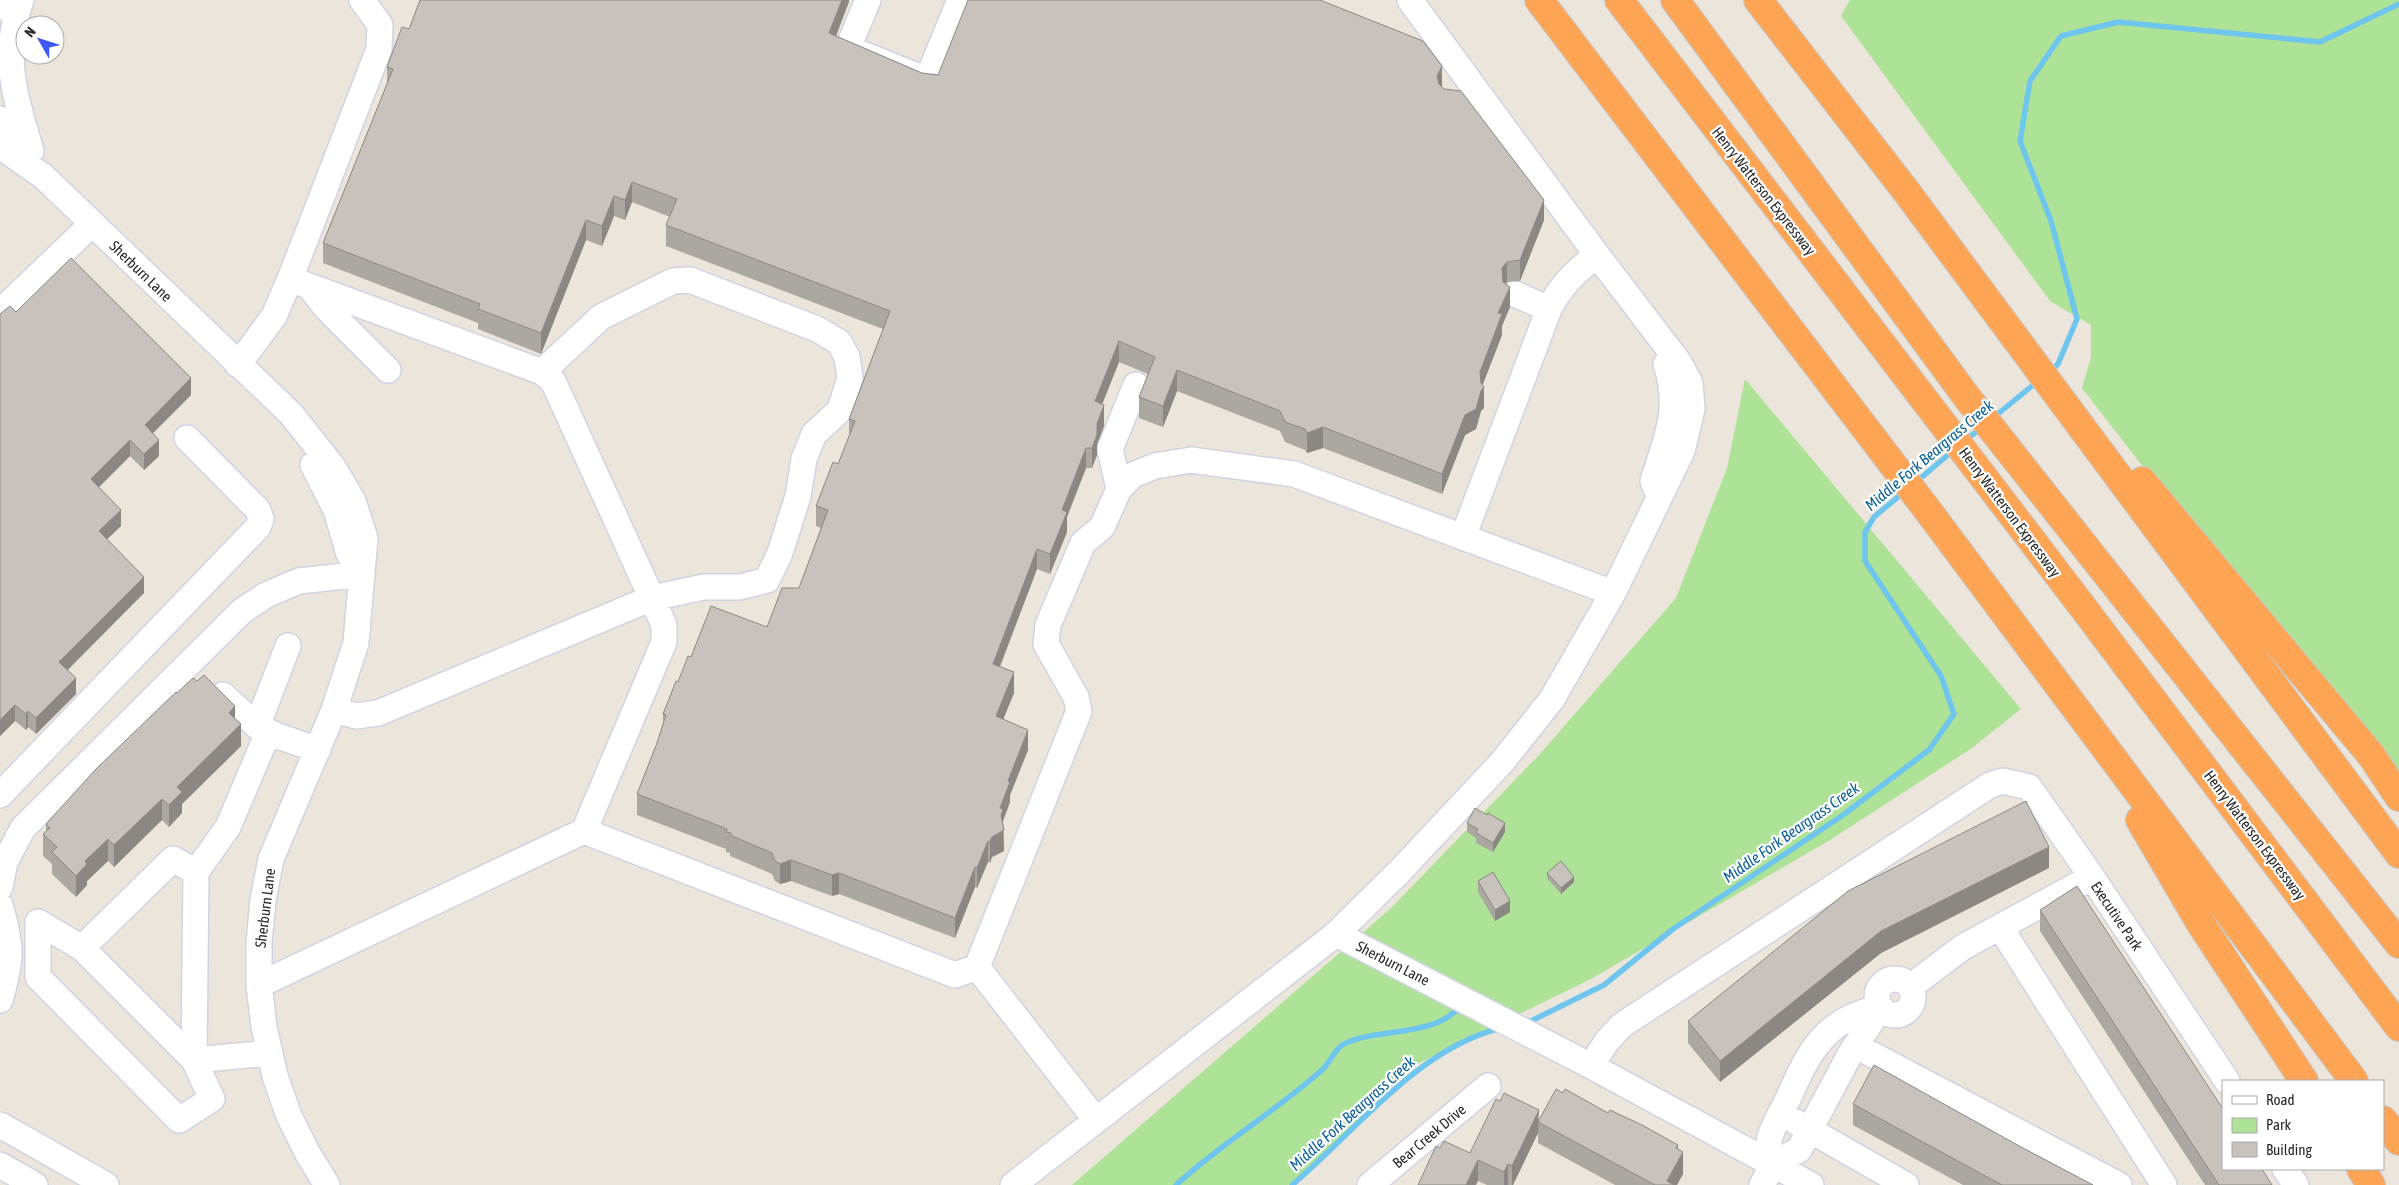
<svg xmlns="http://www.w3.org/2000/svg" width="2399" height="1185" font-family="'Asap Condensed',sans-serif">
<rect width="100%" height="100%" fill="#ece5db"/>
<path fill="#aee297" d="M1850,0H2399V775L2184,520L2082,388L2091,357V325L2050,301L1841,16Z
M1745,379L2021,709L1972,748L1830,840L1591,979L1409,1068L1316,1162L1288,1185H1072L1390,909L1539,755L1676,598L1727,468Z"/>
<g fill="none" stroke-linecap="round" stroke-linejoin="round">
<path stroke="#6ec6ee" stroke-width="5.5" d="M2049,372L2058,364L2077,319L2051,221L2020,141L2030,81L2061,36L2118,22L2320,42L2399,4
M1993,418L2038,381
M1966,440L1982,427
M1916,482L1955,449
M1524,1023L1533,1020L1604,985L1673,929L1843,815L1929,750L1954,714L1941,676L1865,561V532L1874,517L1905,491
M1176,1185C1222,1143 1276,1111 1322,1070C1330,1063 1335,1048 1344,1044C1378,1027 1435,1038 1460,1006
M1292,1185C1355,1132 1418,1048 1501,1028"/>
<g stroke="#d0d3e2" stroke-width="28">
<path id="minor" d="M21,0C1,58 15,95 31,151
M868,0L848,48L927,80L960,0
M0,7L2,0
M0,119L30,150
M0,146L44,177L291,414L333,467L353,501L365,538L356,643L334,710L271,859L263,900L259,943V985L264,1027L275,1076L289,1116L308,1154L327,1185
M290,279L542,372L553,381L664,625V642L584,831
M310,287L327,309L388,370
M1515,294L1549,309
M0,312L92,224
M238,365L274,316L290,279L379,49L380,25L362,0
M313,465L336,510L349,554L362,574
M1655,487L1653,481C1666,439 1681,409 1666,364
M1119,489L1110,449L1136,385
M1463,537L1549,309C1561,285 1576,271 1597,255
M223,695L257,726
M334,710L356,716L378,713L652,598L704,587H740L767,580L780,553L798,496L804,459L814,434L840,410L850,378L847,357L839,342L817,329L690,280L673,281L601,317L542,372
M275,735L257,726L288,646
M0,795L258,527L261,519L258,510L187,438
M196,872L228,827L264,742L275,735L318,750
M0,887L5,862L23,828L242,611L266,595L299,581L362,574
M0,905C12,947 12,959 0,1000
M2000,927L2164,1185
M1336,934L1591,1066L1811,1185
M82,948L194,1060
M1877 997a18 18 0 1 1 36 0a18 18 0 1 1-36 0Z
M259,985L584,831L955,975L977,967
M1910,987L1963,947L2092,877L2227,1081
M1880,1008L1849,1056L1799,1150L1773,1164C1772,1157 1769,1148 1769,1141C1770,1131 1783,1109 1788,1099C1808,1053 1825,1018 1880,1008Z
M1856,1046L2119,1185
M194,1060L196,872L173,859L82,948L38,922V977L179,1120L212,1099L194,1060L270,1053
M1591,1066L1607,1041L1622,1025L1990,785L2003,781L2029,787L2092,877
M1096,1120L977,967L1079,711L1076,697L1046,644L1048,625L1083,543L1102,527L1119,489L1133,475L1155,466L1191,460L1294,474L1613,593
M1796,1122L1906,1185
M0,1125L106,1185
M0,1165L35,1185
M2285,1169L2296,1185
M1013,1185L1336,934L1400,871L1503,761L1552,699L1613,593L1682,451L1692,409L1690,383L1678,361L1597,255L1410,0
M1370,1185L1488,1086
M1762,1185L1773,1164"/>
</g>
<g stroke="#c7c7c7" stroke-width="30">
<path id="highway" d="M1539,0L1929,512L2354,1081
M1619,0L2085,610L2399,1027
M1675,0L1966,396L2399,944
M1758,0L1906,191L2399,854
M2142,481L2371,755L2399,797
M2140,820L2199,921L2304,1081
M2383,1120L2399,1141
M2361,1169L2371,1185"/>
</g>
<use href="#minor" stroke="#fff" stroke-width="25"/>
<use href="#highway" stroke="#fda554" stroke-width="28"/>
</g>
<path fill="#aba7a1" d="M849,0L836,36L922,73L938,75L1442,86V87L1544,220L1520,281L1507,282L1506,284L1510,307L1502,326V335L1482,385L1484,408L1481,411L1476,429L1465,435L1442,494L1323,448L1307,453L1305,450L1285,442L1280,431L1177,391L1163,427L1139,418V397L1148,374L1119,362L1102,404L1104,426L1097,444V455L1092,468H1086L1067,517V532L1050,574L1037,569L1000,667L1014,693L1003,719L1028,750L1010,795V802L1003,821L1004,851L992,857L990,863L988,862L977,888L975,887L955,938L839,894L832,896L791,881L780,884L775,881L772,874L730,856V853L726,852V849L637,815V794L657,743L663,724V714L691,657L767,627L799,588L821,528L816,526V506L838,464L849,437V419L883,329L666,246V225L670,217L632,202L625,220L614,216L602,246L586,240L541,354L478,329V323L323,263V243L387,85V67L409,29Z
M16,312L191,395L153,433L159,456L144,470L130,456L99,487L121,526L107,539L144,593L68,670L76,694L36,734L28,727L26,730L15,721L0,736V314Z
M177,693L235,718L241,746L182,804V813L169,827L162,820L114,867L108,861L87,881V885L76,897L52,874V864L43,856V834L46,831V824Z
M1467,823L1505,832L1493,852L1476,843V838L1467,832Z
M2049,868L1881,953L1720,1082L1688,1043V1021Z
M1547,873L1574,882L1561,894L1547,878Z
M1478,881L1510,912L1495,921L1478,892Z
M2040,910L2272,1185H2205L2040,931Z
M1853,1104L2021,1147L2093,1185H1963L1853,1125Z
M1539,1120L1678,1149L1683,1174L1677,1185H1615L1538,1143V1133L1513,1185H1487L1478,1181L1440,1148L1470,1153Z"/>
<path fill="#8b8883" d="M842,0H849V2L829,54V33Z
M1442,66V86L1437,97V76Z
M632,182V202L625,220V200Z
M614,196V216L602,246V226Z
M1544,200V220L1520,281V260Z
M586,220V240L541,354V333Z
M1507,262V282L1502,289V268Z
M1510,287V307L1502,326V335L1480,392V372L1498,313Z
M1119,341V362L1095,422V401Z
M1177,370V391L1163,427V406Z
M191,378V395L145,441V425Z
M1484,387V408L1481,411L1476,429L1465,435L1442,494V474L1465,415L1481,391Z
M1104,405V426L1097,444V455L1092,468V448L1097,424Z
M1323,427V448L1307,453V433Z
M130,440V456L91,495V479Z
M159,440V456L144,470V454Z
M1086,448V468L1067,517V532L1050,574V554L1062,510Z
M121,510V526L99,547V531Z
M1037,549V569L993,684V664Z
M144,577V593L59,678V662Z
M1014,672V693L996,737V716Z
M76,678V694L36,734V718Z
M15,705V721L0,736V720Z
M235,706V727L229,713Z
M28,711V727L26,730V714Z
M241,724V746L182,804V813L169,827V805L177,787Z
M1028,730V750L1010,795V802L1003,821L1004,851L992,857L990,863V842L992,837L1008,781Z
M162,799V820L114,867V845Z
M1505,823V832L1493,852V843Z
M108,839V861L87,881V885L76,897V876L85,861Z
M988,841V862L977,888V868Z
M2049,847V868L1881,953L1720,1082V1061L1881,931Z
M791,860V881L780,884V864Z
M975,867V887L955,938V918Z
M839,873V894L832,896V875Z
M1574,877V882L1561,894V888Z
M1510,901V912L1495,921V910Z
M1539,1110L1538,1133L1513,1185H1512V1166Z
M1678,1145V1161L1683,1152V1174L1677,1185H1667V1181L1676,1148Z
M1478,1160V1181L1476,1185H1466Z
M1508,1164V1185H1504V1172Z"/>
<path fill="#c7c2bb" stroke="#8b8883" d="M420,0H842L829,33L922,73L938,75L968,0H1320L1423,41L1442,66L1437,76L1439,84L1444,89L1461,91L1544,200L1520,260L1507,262L1502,268L1503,282L1510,287L1498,313L1502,314L1480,372L1481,383L1484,387L1481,391L1476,409L1465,415L1442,474L1323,427L1307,433L1305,429L1285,422L1280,411L1177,370L1163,406L1139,397L1155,357L1119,341L1095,401L1104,405L1097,424V435L1092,448H1086L1062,510L1067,512L1050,554L1037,549L993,664L1014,672L996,716L1028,730L1008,781L1010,782L1000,808L1003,809L1001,816L1004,830L992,837L990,842L988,841L977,868L975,867L955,918L839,873L832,875L791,860L780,864L775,861L772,853L730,835L731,833L726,832L727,829L637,794L657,743L666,715L663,714L676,681L678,682L688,656L691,657L711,606L767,627L782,588H799L828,510L816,506L833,462L838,464L855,421L849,419L890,311L666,225L677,199L632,182L625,200L614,196L602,226L586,220L541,333L478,309L480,304L323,243L393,69L387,67L402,27L409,29Z
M71,258L191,378L145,425L159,440L144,454L130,440L91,479L121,510L99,531L144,577L59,662L76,678L36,718L28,711L26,714L15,705L0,720V314L10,306L16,312Z
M204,675L235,706L229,713L241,724L177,787L182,792L169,805L162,799L114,845L108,839L85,861L87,864L76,876L52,852L57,847L43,834L50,828L46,824L96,769L176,692L177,693L193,678L197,681Z
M2026,801L2049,847L1881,931L1720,1061L1688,1021L1848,891Z
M1475,808L1487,815L1488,813L1505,823L1493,843L1476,833L1478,829L1467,823Z
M1561,861L1574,877L1561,888L1547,873Z
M1493,872L1510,901L1495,910L1478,881Z
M2077,886L2223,1109V1169H2262L2272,1185H2219L2040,910Z
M1874,1065L2021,1147L2093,1185H2002L1853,1104Z
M1556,1089L1563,1093L1565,1089L1608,1113L1610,1110L1642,1125L1678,1145L1676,1148L1683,1152L1667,1181L1674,1185H1655L1538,1122Z
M1504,1093L1539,1110L1512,1166L1508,1164L1504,1172L1478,1160L1466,1185H1418L1436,1146L1440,1148L1444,1141L1470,1153L1496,1099L1500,1101Z"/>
<g text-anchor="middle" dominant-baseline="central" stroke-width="4.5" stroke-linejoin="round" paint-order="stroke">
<g font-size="15" fill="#292929" stroke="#fff">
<text transform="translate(1764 191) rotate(52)">Henry Watterson Expressway</text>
<text transform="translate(141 271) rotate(44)">Sherburn Lane</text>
<text transform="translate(2010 512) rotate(53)">Henry Watterson Expressway</text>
<text transform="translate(2255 835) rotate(53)">Henry Watterson Expressway</text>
<text transform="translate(265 908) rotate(-83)">Sherburn Lane</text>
<text transform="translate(2117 916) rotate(56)">Executive Park</text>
<text transform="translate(1393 963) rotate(27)">Sherburn Lane</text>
<text transform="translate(1429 1136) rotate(-40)">Bear Creek Drive</text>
</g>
<g font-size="16" font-style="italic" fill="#0e6399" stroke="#fff">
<text transform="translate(1929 455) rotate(-40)">Middle Fork Beargrass Creek</text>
<text transform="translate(1791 832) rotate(-35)">Middle Fork Beargrass Creek</text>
<text transform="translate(1352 1113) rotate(-42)">Middle Fork Beargrass Creek</text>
</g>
</g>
<rect x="2222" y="1080" width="162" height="90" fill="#ffffff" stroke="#a9a9a9"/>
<rect x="2232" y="1096" width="25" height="8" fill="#ffffff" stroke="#a9a9a9"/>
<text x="2266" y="1105" font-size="15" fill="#292929">Road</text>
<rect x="2232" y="1118" width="25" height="15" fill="#aee297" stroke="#a9a9a9"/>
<text x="2266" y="1130" font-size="15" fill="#292929">Park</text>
<rect x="2232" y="1142" width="25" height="15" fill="#c7c2bb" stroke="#a9a9a9"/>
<text x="2266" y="1155" font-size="15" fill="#292929">Building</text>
<g transform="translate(40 40) rotate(309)"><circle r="24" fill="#ffffff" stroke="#a9a9a9"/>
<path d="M0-4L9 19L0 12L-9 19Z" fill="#3b56f9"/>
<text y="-8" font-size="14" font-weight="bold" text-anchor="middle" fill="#292929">N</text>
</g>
</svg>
